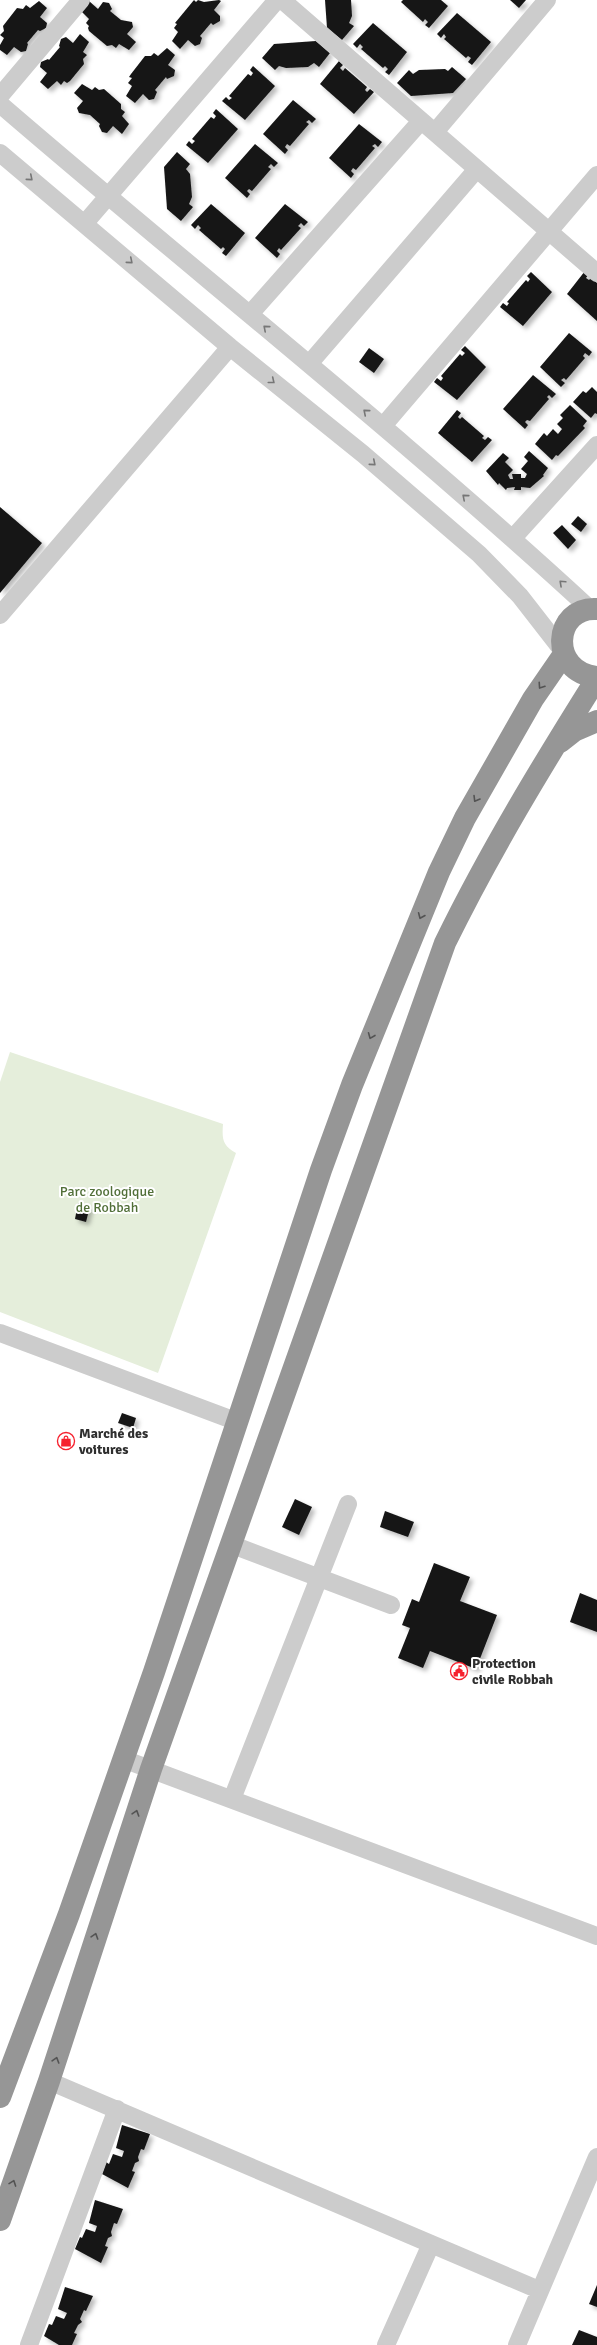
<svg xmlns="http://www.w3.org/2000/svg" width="597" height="2345" font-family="Signika,sans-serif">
<defs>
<filter id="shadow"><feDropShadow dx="3.5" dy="3.5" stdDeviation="2" flood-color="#0004"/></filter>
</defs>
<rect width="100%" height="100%" fill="#fff"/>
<path fill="#e5eedb" d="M10,1052L223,1124C222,1138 222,1146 236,1153L158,1373L0,1312V1082Z"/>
<path fill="#161616" filter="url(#shadow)" d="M194,0L196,2L198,0L204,2L219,0L221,1L214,10L220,16V21L213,25L211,23L200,36L202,38L200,44L195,46L188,40L180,49L172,41L178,32L174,28L177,24L175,23Z
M325,0H351L352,16L349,23L354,26L342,40L327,28Z
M403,0H441L448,6L429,28L425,25L428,22L425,19L423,22L401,2Z
M510,0H526L519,8Z
M39,1L47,8L40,17L47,23L46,28L40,31L38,30L27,43L28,44L26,51L21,52L14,47L7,55L0,50V45L4,38L0,35L4,31L3,26L17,8L23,9L26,5L30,8Z
M89,1L98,9L103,2L109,3L112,9L110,11L121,20L132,22L133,27L127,34L136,42L129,50L119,44L116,48L112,45L107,46L89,31L88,28L89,26L86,23L89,19L81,11Z
M457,13L491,42L472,65L468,62L471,58L468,56L466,58L444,39L446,37L444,34L441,38L437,34Z
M373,23L407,52L389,75L385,72L388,69L385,66L383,68L361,49L363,47L360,44L357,48L353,44Z
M80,34L89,42L83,52L87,55L83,59L84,64L70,81L67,83L64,81L61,85L57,81L48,89L40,82L47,73L40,67L41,62L48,59L49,60L60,47L59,46L61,39L66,37L73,43Z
M316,41L330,53L319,67L314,63L308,67L286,68L279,66L275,70L262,58L274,44Z
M167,48L175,55L168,65L175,70L174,76L167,79L166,77L155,90L157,92L154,99L149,100L143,94L135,103L126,96L132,86L128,83L132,78L129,77L131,74L145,56H151L154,53L158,56Z
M339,61L343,65L340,68L343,71L345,68L367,87L365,90L367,92L370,89L374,92L354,114L320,84Z
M253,66L275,86L245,120L222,101L226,97L229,100L232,98L229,96L248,74L251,76L253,73L250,70Z
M452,67L466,79L453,93L411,96L397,83L409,70L413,74L419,70L445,69L448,71Z
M82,84L92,90L95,87L99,90L104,89L121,104V109L125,112L122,116L129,124L122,134L113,126L107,133L102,132L99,126L100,124L90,115L79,113L77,108L83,101L74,93Z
M293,100L316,119L312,123L309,120L306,122L309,124L290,146L287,144L285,147L288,150L285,154L263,134Z
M216,109L238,129L208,163L186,145L189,141L192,144L195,141L192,139L211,117L214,119L216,116L213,113Z
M359,124L382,142L378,147L375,144L372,146L375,148L356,170L353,168L351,171L354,174L351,178L329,158Z
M255,144L278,163L274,167L271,164L268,167L271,169L252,191L249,189L247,191L250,194L247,198L225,178Z
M177,152L190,164L186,169L190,174L192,197L189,204L193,207L181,221L167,209L164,167Z
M211,204L245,233L226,256L222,253L225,249L223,247L221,249L199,230L201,228L198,225L195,229L191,225Z
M285,204L308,222L304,226L301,223L298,226L301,228L281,250L279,248L277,251L280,254L277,258L255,238Z
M585,271L589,274L586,278L589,280L591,278L597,283V321L567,294Z
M531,272L552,292L523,326L500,307L503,303L507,306L509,303L507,302L526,280L528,282L530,279L527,276Z
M569,333L592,352L589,356L585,353L583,356L585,358L566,380L564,378L561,380L565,383L561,387L540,367Z
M465,346L486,367L457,400L434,382L437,378L441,381L443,378L441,376L460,354L462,356L465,353L461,350Z
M369,348L384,359L374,373L359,362Z
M533,375L556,394L552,398L549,395L547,397L549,399L530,421L527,420L525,422L528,425L525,429L503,409Z
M592,387L597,392V414L595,413L591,418L573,402L583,391L586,393Z
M570,405L587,421L583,426L585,428L558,456L556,455L552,460L535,444L544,433L547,436L553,429L558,434L562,429L557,424L563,418L560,415Z
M457,410L461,413L458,417L460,419L462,417L484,436L482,438L485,440L488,437L492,440L472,462L438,433Z
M529,451L548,468L543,475L544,476L530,488L521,487V490H514L515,487L507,488L506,490L499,483L498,485L486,471L503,453L509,458L505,462L513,470L508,475L510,479H513L512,474H521V478H525L527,474L521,469L528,461L524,457Z
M0,507L42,543L0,593Z
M578,516L587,524L581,532L571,524Z
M562,525L576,540L568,549L553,533Z
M78,1203L90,1206L86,1222L75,1219Z
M122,1413L136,1418L133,1428L118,1423Z
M295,1499L312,1507L299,1535L282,1527Z
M385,1511L414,1522L408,1537L380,1527Z
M434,1563L470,1577L460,1601L497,1615L476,1669L430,1651L423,1668L398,1658L410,1628L402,1625L412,1599L419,1602Z
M580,1593L597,1600V1632L570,1622Z
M122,2125L150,2134L144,2150L141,2149L138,2157L139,2161L135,2163L132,2171L135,2172L128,2188L102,2174L106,2162L109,2164L113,2154L122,2157L124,2151L116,2148Z
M95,2200L123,2209L117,2224L114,2223L111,2232L112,2236L108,2238L105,2246L108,2247L101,2263L75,2249L80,2237L82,2238L86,2229L95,2232L97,2226L89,2223Z
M597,2285V2307L589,2304Z
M65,2287L93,2296L86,2311L84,2310L80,2319L82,2322L78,2325L74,2333L77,2334L72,2345H59L44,2336L49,2324L52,2325L56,2316L64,2319L67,2313L58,2309Z
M579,2330L597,2337V2345H572Z"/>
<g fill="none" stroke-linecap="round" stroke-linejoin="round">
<path stroke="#ccc" stroke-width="18" d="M282,0L597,273
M0,96L81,0
M0,104C196,273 400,434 590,609
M435,132L547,0
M0,153L230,347L363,454L479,554L520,596L562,650
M85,223L277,0
M250,314L421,121
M309,364L477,169
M383,426L597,175
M513,538L597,445
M0,615L230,347
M0,1333L238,1422
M230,1544L391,1605
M123,1759L597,1936
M232,1799L348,1504
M49,2081L539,2290
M29,2345L117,2109
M386,2345L431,2244
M517,2345L597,2157"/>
<path stroke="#969696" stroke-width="22" d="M597,609C553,606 548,672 597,677
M560,742L574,731L597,721
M0,2097L69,1914L154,1672L321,1170L352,1085L439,872L465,818L533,699L564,654
M0,2220L49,2081L151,1769L445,943C490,851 543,764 597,678"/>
</g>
<defs><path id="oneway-chevron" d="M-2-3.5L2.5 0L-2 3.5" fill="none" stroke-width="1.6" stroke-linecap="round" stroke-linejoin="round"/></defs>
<g stroke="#767676">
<use href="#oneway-chevron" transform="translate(30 178) rotate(40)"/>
<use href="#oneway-chevron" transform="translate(130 261) rotate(40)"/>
<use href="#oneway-chevron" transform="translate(266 328) rotate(-139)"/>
<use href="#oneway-chevron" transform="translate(272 381) rotate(39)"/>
<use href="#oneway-chevron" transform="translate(366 412) rotate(-140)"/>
<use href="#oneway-chevron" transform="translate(373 463) rotate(40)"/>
<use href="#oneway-chevron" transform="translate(465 497) rotate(-139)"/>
<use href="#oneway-chevron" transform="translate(562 583) rotate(-137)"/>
</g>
<g stroke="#535353">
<use href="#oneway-chevron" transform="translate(541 686) rotate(124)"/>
<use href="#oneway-chevron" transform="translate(476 799) rotate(121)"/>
<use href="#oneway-chevron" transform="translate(421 916) rotate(113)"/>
<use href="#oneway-chevron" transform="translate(371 1036) rotate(112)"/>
<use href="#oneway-chevron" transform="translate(136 1813) rotate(-72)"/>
<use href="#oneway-chevron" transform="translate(95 1936) rotate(-72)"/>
<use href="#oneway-chevron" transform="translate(56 2060) rotate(-73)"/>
<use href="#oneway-chevron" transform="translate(13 2183) rotate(-70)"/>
</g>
<defs>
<g id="shop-ring" transform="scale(0.9)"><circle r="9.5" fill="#fff" stroke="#f6212e" stroke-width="1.5"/><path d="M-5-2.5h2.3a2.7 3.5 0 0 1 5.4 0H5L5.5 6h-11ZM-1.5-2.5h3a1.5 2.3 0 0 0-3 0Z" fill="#f6212e"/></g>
<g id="civic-ring" transform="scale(0.9)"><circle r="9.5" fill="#fff" stroke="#f6212e" stroke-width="1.5"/><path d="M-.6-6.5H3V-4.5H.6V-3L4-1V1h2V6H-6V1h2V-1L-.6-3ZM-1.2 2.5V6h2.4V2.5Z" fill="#f6212e"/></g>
</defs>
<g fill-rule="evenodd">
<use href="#shop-ring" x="66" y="1441"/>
<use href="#civic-ring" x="459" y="1671"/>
</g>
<g text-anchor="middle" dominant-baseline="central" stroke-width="4" stroke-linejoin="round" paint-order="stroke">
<g font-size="14" fill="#516f38" stroke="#fff">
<text x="107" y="1191">Parc zoologique<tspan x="107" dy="16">de Robbah</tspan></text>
</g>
<g font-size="14" font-weight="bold" fill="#2f2f2f" stroke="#fff" text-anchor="start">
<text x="79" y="1433">Marché des<tspan x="79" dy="16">voitures</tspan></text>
<text x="472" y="1663">Protection<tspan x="472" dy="16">civile Robbah</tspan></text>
</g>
</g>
</svg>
